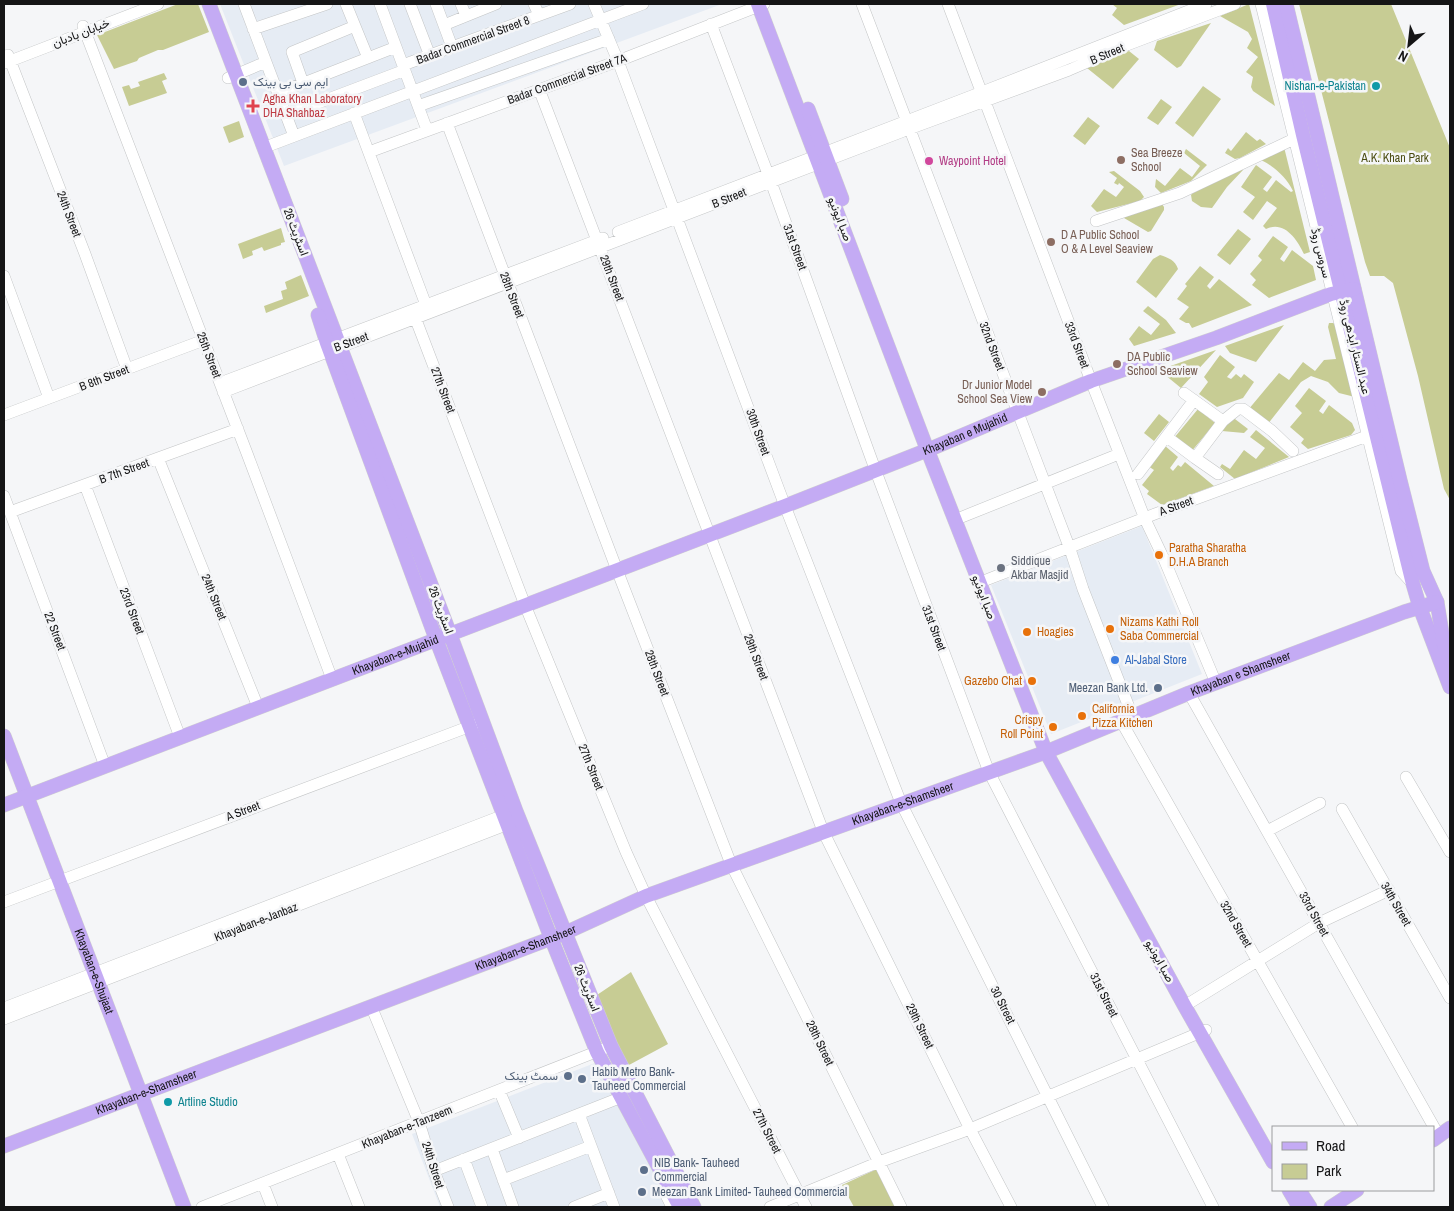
<svg xmlns="http://www.w3.org/2000/svg" width="1454" height="1211" font-family="'Archivo Narrow',Vazirmatn,sans-serif">
<rect width="100%" height="100%" fill="#f5f6f8"/>
<path fill="#e6ecf4" d="M220,4H722L284,166Z
M1142,526L1202,674L1051,734L991,585Z
M600,1061L678,1207H440L412,1134Z"/>
<path fill="#c7cc94" d="M178,4H198L209,32L163,50H158L139,58L137,61L114,69L97,35Z
M1112,4H1181L1124,25L1112,15L1117,8Z
M1249,4L1275,106L1253,91L1251,87L1253,77L1246,72L1258,57L1247,48L1252,39L1248,32L1220,16Z
M1299,4H1391L1450,148V500L1444,489L1418,376L1393,283L1384,276H1370L1365,262Z
M1211,23L1181,66L1177,68L1154,50L1157,41Z
M1129,51L1139,59L1113,89L1087,68Z
M164,73L167,79L162,81L167,93L129,106L122,87L129,85L131,89L140,86L138,82Z
M1203,86L1221,99L1193,137L1175,123Z
M1161,99L1172,107L1158,125L1147,118Z
M1088,117L1100,126L1085,145L1073,136Z
M239,121L244,137L229,143L223,127Z
M1246,132L1257,141L1260,139L1266,144L1240,158L1235,159L1225,153L1228,148L1231,151Z
M1284,147L1310,252L1304,254C1297,239 1284,220 1266,229L1263,226L1277,208L1267,201L1253,220L1243,212L1255,197L1241,187L1256,165L1272,177L1263,189L1267,192L1276,180L1291,192L1293,191C1286,177 1275,167 1261,160Z
M1186,149L1207,165L1191,181L1161,193L1155,187L1156,179L1165,186L1180,168L1192,177L1200,166L1184,153Z
M1243,167V170L1227,187L1212,208L1201,207L1192,201L1191,195L1194,191Z
M1114,171L1140,191L1144,197L1140,201L1097,212L1091,206L1104,189L1116,197L1124,187L1119,183L1118,185L1114,183L1117,178L1109,172Z
M1162,204L1164,207V210L1151,231L1148,232L1124,218L1123,215Z
M281,228L285,242L281,243V245L264,251L262,247L252,251L253,255L243,259L238,244Z
M1238,229L1251,239L1230,265L1217,255Z
M1273,236L1288,247L1280,259L1284,262L1292,250L1313,266L1316,280L1269,298L1252,285L1256,280L1250,274L1262,260L1258,256Z
M1160,255C1169,258 1175,260 1178,269L1156,298L1136,282L1153,259Z
M1200,266L1214,277L1207,286L1210,289L1219,279L1252,305L1192,328L1189,323H1186L1179,319L1189,307L1177,299L1187,286L1185,284Z
M301,275L309,296L266,313L264,306L283,299L281,291L287,289L285,282Z
M1148,306L1166,320L1176,333L1134,346L1129,339L1139,326L1151,335L1160,324L1143,311Z
M1329,323H1333L1335,324L1355,397L1339,393L1328,382L1311,376L1301,382L1267,425L1248,410L1279,373L1289,380L1303,362L1315,371L1324,360L1336,359L1328,327Z
M1284,325L1256,362L1230,353L1225,346Z
M1216,350L1181,388L1159,370Z
M1220,355L1235,367L1227,377L1231,379L1236,374L1241,378L1244,374L1254,382L1243,398L1217,407L1199,394L1208,382L1204,377Z
M1309,388L1326,401L1319,411L1323,414L1329,405L1352,423L1355,430L1351,435L1308,449L1301,443L1304,439L1290,427L1302,413L1295,406Z
M1198,409L1215,423L1191,452L1174,438Z
M1159,414L1169,422L1154,441L1144,433Z
M1231,416L1248,429L1244,433L1222,431Z
M1256,430L1289,457L1235,479L1220,467L1222,464L1230,469L1244,450L1256,459L1265,448L1250,437Z
M1164,445L1178,457L1170,468L1173,471L1178,465L1181,467L1185,462L1214,486L1162,505L1147,494L1149,491L1142,485L1154,470L1148,466Z
M631,972L668,1044L629,1065L615,1042L594,997Z
M877,1169L896,1207H854L842,1185Z"/>
<g fill="none" stroke-linecap="round" stroke-linejoin="round">
<g stroke="#c3c5c6" stroke-width="12">
<path id="minor" d="M244,4L294,136
M346,4L368,58
M380,4L427,130
M410,4L430,56
M436,4L452,47
M461,4L466,16
M534,4L539,15
M594,4L618,61L785,506L901,803L1103,1207
M862,4L1070,549L1083,589L1132,715
M948,4L1091,381L1145,519L1164,559L1216,683
M1261,4L1401,571L1413,584
M711,24L771,182L875,469L989,772L1213,1207
M444,25L496,4
M83,26L248,456L332,679
M253,29L327,4
M8,55L85,254L127,369
M5,63L158,4
M403,65L570,4
M228,78L266,62
M303,83L292,52L355,26
M539,89L823,831L970,1129L1011,1207
M278,93L396,47
M418,106L609,39
M354,113L426,305
M286,115L405,70
M447,123L617,570L731,864L901,1207
M263,148L643,4
M369,152L618,61L764,4
M1096,221L1180,193L1294,139
M618,232L982,92L1206,4
M4,276L49,398
M413,312L525,605L626,852L646,896L806,1207
M220,383L603,238
M223,392L909,129L1069,70L1127,45L1235,4
M1184,393L1223,421L1238,409H1243L1272,431L1293,451
M4,415L204,340
M1167,437L1195,458L1223,421
M158,458L258,707
M1195,458L1218,474
M1138,474L1194,400
M85,485L180,737
M4,496L105,766
M10,512L238,429
M962,517L1119,454
M986,580L1160,512L1367,436
M1189,693L1439,1136
M1121,721L1352,1127
M1406,777L1450,852
M1342,809L1450,998
M1267,831L1320,803
M4,902L476,724
M1191,1002L1319,923L1389,890
M371,1006L419,1122L434,1171L448,1207
M4,1008L504,815
M4,1019L508,824
M499,1090L519,1138
M579,1114L614,1207
M492,1149L513,1207
M338,1154L359,1207
M464,1159L482,1207
M434,1171L622,1097
M503,1180L591,1146
M263,1184L272,1207
M663,1189L672,1207
M202,1207L611,1046
M574,1207L609,1193
M770,1207L879,1162L970,1129L1206,1030"/>
</g>
<g stroke="#d0d0d0" stroke-width="15">
<g id="major">
<path d="M209,4L450,634L516,811L611,1046L694,1207"/>
<path d="M758,4L927,449L1046,752L1184,1005L1273,1162"/>
<path d="M1273,4L1303,135L1413,584L1420,608L1450,687"/>
<path d="M1286,4L1400,480L1423,571L1437,602L1444,645L1450,660"/>
<path d="M808,109L842,199"/>
<path d="M318,315L327,343L436,639L551,938L597,1052L680,1207"/>
<path id="s1" d="M4,736L184,1207"/>
<path id="s2" d="M4,805L785,506L935,447L1091,381L1216,338L1331,294L1354,289"/>
<path d="M1433,1140L1450,1128"/>
<path id="s3" d="M4,1146L565,933L646,896L1046,752L1189,693L1404,612L1437,602"/>
<path d="M1289,1190L1299,1207"/>
<path d="M1299,1190L1310,1207"/>
<path d="M1331,1207L1357,1190"/>
</g>
</g>
<use href="#minor" stroke="#fff" stroke-width="11"/>
<use href="#major" stroke="#c4abf4" stroke-width="14"/>
</g>
<g fill="#5c6f8a" stroke="#f5f6f8" stroke-width="2">
<circle cx="243" cy="82" r="5"/>
<circle cx="1158" cy="688" r="5"/>
<circle cx="568" cy="1076" r="5"/>
<circle cx="582" cy="1079" r="5"/>
<circle cx="644" cy="1170" r="5"/>
<circle cx="642" cy="1192" r="5"/>
</g>
<g fill="#0f9aa8" stroke="#f5f6f8" stroke-width="2">
<circle cx="1376" cy="86" r="5"/>
<circle cx="168" cy="1102" r="5"/>
</g>
<path fill="#e0444e" stroke="#f5f6f8" stroke-width="2" d="M250.5 98.5h5v5h5v5h-5v5h-5v-5h-5v-5h5z"/>
<g fill="#8d6e63" stroke="#f5f6f8" stroke-width="2">
<circle cx="1121" cy="160" r="5"/>
<circle cx="1051" cy="242" r="5"/>
<circle cx="1117" cy="364" r="5"/>
<circle cx="1042" cy="392" r="5"/>
</g>
<circle fill="#d1479c" stroke="#f5f6f8" stroke-width="2" cx="929" cy="161" r="5"/>
<g fill="#e8710a" stroke="#f5f6f8" stroke-width="2">
<circle cx="1159" cy="555" r="5"/>
<circle cx="1110" cy="629" r="5"/>
<circle cx="1027" cy="632" r="5"/>
<circle cx="1032" cy="681" r="5"/>
<circle cx="1082" cy="716" r="5"/>
<circle cx="1053" cy="727" r="5"/>
</g>
<circle fill="#6b7280" stroke="#f5f6f8" stroke-width="2" cx="1001" cy="568" r="5"/>
<circle fill="#3f7fe0" stroke="#f5f6f8" stroke-width="2" cx="1115" cy="660" r="5"/>
<g text-anchor="middle" dominant-baseline="central" stroke-width="5" stroke-linejoin="round" paint-order="stroke">
<g font-size="12" fill="#151516" stroke="#f5f6f8">
<text transform="translate(81 33) rotate(-21)">خیابان بادبان</text>
<text transform="translate(473 40) rotate(-20)">Badar Commercial Street 8</text>
<text transform="translate(1107 54) rotate(-23)">B Street</text>
<text transform="translate(567 79) rotate(-20)">Badar Commercial Street 7A</text>
<text transform="translate(729 198) rotate(-22)">B Street</text>
<text transform="translate(69 214) rotate(69)">24th Street</text>
<text transform="translate(840 219) rotate(69)">صبا ایونیو</text>
<text transform="translate(296 232) rotate(69)">اسٹریٹ 26</text>
<text transform="translate(795 247) rotate(70)">31st Street</text>
<text transform="translate(1321 253) rotate(76)">سروس روڈ</text>
<text transform="translate(612 278) rotate(69)">29th Street</text>
<text transform="translate(512 295) rotate(69)">28th Street</text>
<text transform="translate(351 342) rotate(-20)">B Street</text>
<text transform="translate(1077 345) rotate(69)">33rd Street</text>
<text transform="translate(992 346) rotate(69)">32nd Street</text>
<text transform="translate(1355 347) rotate(76)">عبد الستار ایدھی روڈ</text>
<text transform="translate(209 355) rotate(69)">25th Street</text>
<text transform="translate(104 378) rotate(-21)">B 8th Street</text>
<text transform="translate(443 390) rotate(69)">27th Street</text>
<text transform="translate(758 432) rotate(70)">30th Street</text>
<text stroke="none"><textPath href="#s2" startOffset="1030">Khayaban e Mujahid</textPath></text>
<text transform="translate(124 471) rotate(-20)">B 7th Street</text>
<text transform="translate(1176 506) rotate(-20)">A Street</text>
<text transform="translate(214 597) rotate(68)">24th Street</text>
<text transform="translate(984 597) rotate(69)">صبا ایونیو</text>
<text transform="translate(441 610) rotate(69)">اسٹریٹ 26</text>
<text transform="translate(132 611) rotate(69)">23rd Street</text>
<text transform="translate(934 628) rotate(69)">31st Street</text>
<text transform="translate(55 631) rotate(69)">22 Street</text>
<text stroke="none"><textPath href="#s2" startOffset="419">Khayaban-e-Mujahid</textPath></text>
<text transform="translate(756 657) rotate(69)">29th Street</text>
<text transform="translate(657 673) rotate(69)">28th Street</text>
<text stroke="none"><textPath href="#s3" startOffset="1324">Khayaban e Shamsheer</textPath></text>
<text transform="translate(591 767) rotate(68)">27th Street</text>
<text stroke="none"><textPath href="#s3" startOffset="962">Khayaban-e-Shamsheer</textPath></text>
<text transform="translate(243 811) rotate(-21)">A Street</text>
<text transform="translate(1396 904) rotate(60)">34th Street</text>
<text transform="translate(1314 914) rotate(61)">33rd Street</text>
<text transform="translate(256 922) rotate(-21)">Khayaban-e-Janbaz</text>
<text transform="translate(1236 924) rotate(60)">32nd Street</text>
<text stroke="none"><textPath href="#s3" startOffset="558">Khayaban-e-Shamsheer</textPath></text>
<text transform="translate(1160 961) rotate(61)">صبا ایونیو</text>
<text stroke="none"><textPath href="#s1" startOffset="252">Khayaban-e-Shujaat</textPath></text>
<text transform="translate(587 988) rotate(68)">اسٹریٹ 26</text>
<text transform="translate(1104 995) rotate(63)">31st Street</text>
<text transform="translate(1003 1005) rotate(63)">30 Street</text>
<text transform="translate(920 1026) rotate(64)">29th Street</text>
<text transform="translate(820 1043) rotate(64)">28th Street</text>
<text stroke="none"><textPath href="#s3" startOffset="152">Khayaban-e-Shamsheer</textPath></text>
<text transform="translate(407 1127) rotate(-22)">Khayaban-e-Tanzeem</text>
<text transform="translate(767 1131) rotate(63)">27th Street</text>
<text transform="translate(433 1165) rotate(72)">24th Street</text>
</g>
<g font-size="12" fill="#4e5e75" stroke="#f5f6f8" text-anchor="start">
<text x="253" y="82">ایم سی بی بینک</text>
<text x="1148" y="688" text-anchor="end">Meezan Bank Ltd.</text>
<text x="592" y="1072">Habib Metro Bank-<tspan x="592" dy="14">Tauheed Commercial</tspan></text>
<text x="558" y="1076" text-anchor="end">سمٹ بینک</text>
<text x="654" y="1163">NIB Bank- Tauheed<tspan x="654" dy="14">Commercial</tspan></text>
<text x="652" y="1192">Meezan Bank Limited- Tauheed Commercial</text>
</g>
<g font-size="12" fill="#0d838f" stroke="#f5f6f8" text-anchor="end">
<text x="1366" y="86">Nishan-e-Pakistan</text>
<text x="178" y="1102" text-anchor="start">Artline Studio</text>
</g>
<g font-size="12" fill="#be3a42" stroke="#f5f6f8" text-anchor="start">
<text x="263" y="99">Agha Khan Laboratory<tspan x="263" dy="14">DHA Shahbaz</tspan></text>
</g>
<g font-size="12" fill="#785e54" stroke="#f5f6f8" text-anchor="start">
<text x="1131" y="153">Sea Breeze<tspan x="1131" dy="14">School</tspan></text>
<text x="1061" y="235">D A Public School<tspan x="1061" dy="14">O &amp; A Level Seaview</tspan></text>
<text x="1127" y="357">DA Public<tspan x="1127" dy="14">School Seaview</tspan></text>
<text x="1032" y="385" text-anchor="end">Dr Junior Model<tspan x="1032" dy="14">School Sea View</tspan></text>
</g>
<g font-size="12" fill="#4b4d12" stroke="#f5f6f8">
<text x="1395" y="158">A.K. Khan Park</text>
</g>
<g font-size="12" fill="#b23c85" stroke="#f5f6f8" text-anchor="start">
<text x="939" y="161">Waypoint Hotel</text>
</g>
<g font-size="12" fill="#c56008" stroke="#f5f6f8" text-anchor="start">
<text x="1169" y="548">Paratha Sharatha<tspan x="1169" dy="14">D.H.A Branch</tspan></text>
<text x="1120" y="622">Nizams Kathi Roll<tspan x="1120" dy="14">Saba Commercial</tspan></text>
<text x="1037" y="632">Hoagies</text>
<text x="1022" y="681" text-anchor="end">Gazebo Chat</text>
<text x="1092" y="709">California<tspan x="1092" dy="14">Pizza Kitchen</tspan></text>
<text x="1043" y="720" text-anchor="end">Crispy<tspan x="1043" dy="14">Roll Point</tspan></text>
</g>
<g font-size="12" fill="#5b616d" stroke="#f5f6f8" text-anchor="start">
<text x="1011" y="561">Siddique<tspan x="1011" dy="14">Akbar Masjid</tspan></text>
</g>
<g font-size="12" fill="#366cbe" stroke="#f5f6f8" text-anchor="start">
<text x="1125" y="660">Al-Jabal Store</text>
</g>
</g>
<rect width="1454" height="1211" fill="none" stroke="#151516" stroke-width="10"/>
<rect x="1272" y="1126" width="162" height="65" fill="#f5f6f8" stroke="#9b9c9e"/>
<rect x="1282" y="1142" width="25" height="8" fill="#c4abf4" stroke="#9b9c9e"/>
<text x="1316" y="1151" font-size="15" fill="#151516">Road</text>
<rect x="1282" y="1164" width="25" height="15" fill="#c7cc94" stroke="#9b9c9e"/>
<text x="1316" y="1176" font-size="15" fill="#151516">Park</text>
<g transform="translate(1409 45) rotate(208)" stroke="#f5f6f8" stroke-width="4" paint-order="stroke">
<path d="M0-4L9 19L0 12L-9 19Z" fill="#151516"/>
<text y="-8" font-size="14" font-weight="bold" text-anchor="middle" fill="#151516">N</text>
</g>
</svg>
